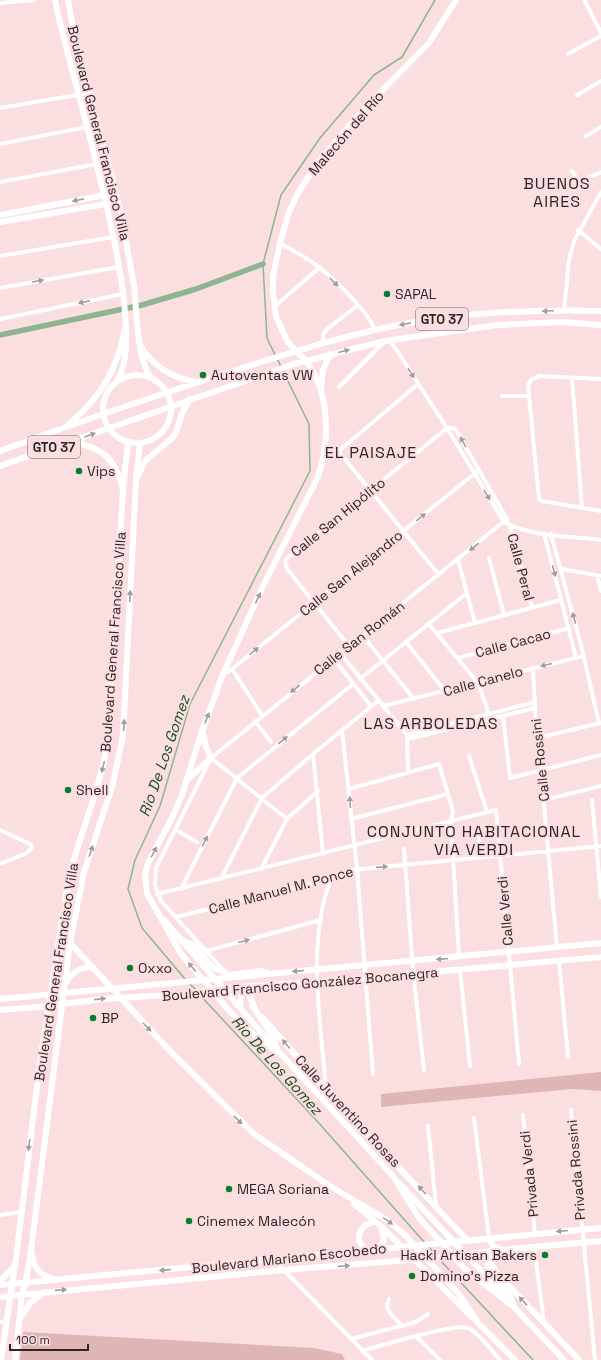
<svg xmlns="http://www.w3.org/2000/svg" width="601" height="1360" font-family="'Space Grotesk',sans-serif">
<rect width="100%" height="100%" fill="#fbdedf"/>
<path fill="#dfb5b6" d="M601,1072V1091L572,1089L381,1107V1094Z
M23,1332L314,1348L342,1354L345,1360H20Z"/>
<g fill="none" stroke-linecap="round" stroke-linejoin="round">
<path stroke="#8fb493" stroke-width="1.5" d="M275,355L267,338L263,264L281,195L320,138L374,75L402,57L435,0
M277,358L281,367
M185,979L142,928L128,889L135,860L160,806L190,704L310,471L309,424L283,371
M189,983L195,989
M199,994L317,1121L425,1243
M429,1247L437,1256
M439,1259L533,1360"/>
<path stroke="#8fb493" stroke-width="5.5" d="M0,335L142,305L196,289L263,264"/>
<path stroke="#fff" stroke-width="4" d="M585,1L601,33
M0,3L34,0
M568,54L601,36
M577,95L601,81
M0,108L89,93
M586,136L601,127
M0,144L87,127
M572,171L577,179L580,181L601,172
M0,182L97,164
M578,230L601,249
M280,243C293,251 308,258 320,268C335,280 370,313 375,331
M0,256L113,237
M0,288L118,267
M274,307L320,267
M564,310L569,260L574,241L601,192
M0,319L123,294
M390,340L447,428L504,522C531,537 570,536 601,540
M323,343V335L326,330L358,305
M572,378L582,508
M601,379L539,376L531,380L528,385L539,499L542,501L601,511
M418,384L340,450V453L439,575
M339,387L385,341
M502,396H529
M510,526L532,607
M544,533L576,658
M551,534L582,649L599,723
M489,558L504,615
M458,560L475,623
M561,569L601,576
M597,575L601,591
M429,624L478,683L489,714
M437,633L561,600
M362,635L414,699
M406,642L445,691
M349,646L287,569L285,560L447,428H453L456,430L507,519L508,524
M340,653L407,735L408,772
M333,658L371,706
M458,658L569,628
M533,668L535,708L557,947
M232,669L262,715
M224,674L232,669L479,470
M360,679L467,593
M383,706L583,656
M503,716L510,778L601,755
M255,721L271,742
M342,730L357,869L373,1074
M407,735L535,702
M538,738L600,723
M408,739L535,708
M313,754L323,854
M469,756L487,812
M211,758L287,819
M349,789L439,764L453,811L451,823L459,957
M544,800L601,786
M592,800L601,897
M351,819L448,794
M0,830L30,844L32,847L27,853L0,864
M176,830L197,842
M479,831L480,858
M404,849L413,971L424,1070
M261,869L287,819L318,791
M221,879L262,798L313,754L378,701
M181,889L237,778L353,684
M157,894L496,810L519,1064
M176,917L331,879L351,870L601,846
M206,951L321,920
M559,960L568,1057
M460,970L470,1066
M270,973L261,970L229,974L225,972L161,901L155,885L156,868L211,758L507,519
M326,1089C321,1024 306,941 331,879
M571,1110L595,1360
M523,1115L535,1234
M474,1118L489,1238
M428,1126L436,1206
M0,1215L21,1212
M534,1247L544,1322
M274,1260L372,1360
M389,1299C382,1310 396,1318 402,1326
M0,1322L6,1321
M416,1336L440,1360
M351,1339L416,1322L428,1314
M362,1351C379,1346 456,1323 468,1328C477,1331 493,1352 500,1360"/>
<path stroke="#fff" stroke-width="6" d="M55,0C68,72 154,327 117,381
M68,0C79,66 100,129 116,193C124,224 128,255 134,286C137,308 136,368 155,381
M0,215L116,193
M0,222L118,202
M295,350L287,341L276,316L273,292V276L280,243L289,212L298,193L319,161L364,109L429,43L456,0
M103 409a34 34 0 1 1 68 0a34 34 0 1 1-68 0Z
M65,900C73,846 99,797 107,744L123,489L128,442
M0,999L601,943
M255,1009L250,997L254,990L261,988
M0,1010L38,1007L103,999L184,994L224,988L366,978L601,957
M262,1017L326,1090L467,1240
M489,1256L491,1264L497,1273L579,1360
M1,1360L16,1258L40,1062L63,913
M15,1360L22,1294L26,1282L31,1250L70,943L84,872L113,784L123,735L136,480L140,443"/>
<path stroke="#fff" stroke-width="6" d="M141,347C154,367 171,377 195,382
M295,350C331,380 331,437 318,477L263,586L223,674L202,731L182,795L172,818L148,863L145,875L147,893L181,954L231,1013L253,1034L280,1053L393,1176L419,1218L465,1269L513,1306L564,1360
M321,389L323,370L330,354
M69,424C100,399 119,366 125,327
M71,441C103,449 114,456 123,489
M0,451C75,423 151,397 227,373C289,353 351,333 414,322C476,312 539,309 601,311
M0,466L294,364L385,341L497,325L563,322L601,325
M136,480L145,461L171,439L176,433L182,413L190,399
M189,778L211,758L206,747L203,734
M66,896L65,932L70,943L171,1052L254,1134L330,1186L387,1220L404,1234L459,1294L478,1323L515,1360
M164,920L273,1046
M181,941C185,942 190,943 194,945C205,955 208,970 225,972
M64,985C71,973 79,967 93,967
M252,1005L273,1037L277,1048
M240,1006L241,995L247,987
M399,1183L506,1298
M354,1204L382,1227L472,1317
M489,1238L493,1246L501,1250
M377,1249L384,1241L382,1229
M31,1250C33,1265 38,1275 53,1279
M365,1250L359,1241V1234L364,1226L374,1221
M489,1257C482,1273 501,1282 509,1294C512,1298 512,1302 513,1306
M0,1281L14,1267
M0,1285L601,1228
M0,1297L284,1270L458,1256L490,1251L601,1241
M20,1318L30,1303L45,1292"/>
</g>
<defs><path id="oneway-solid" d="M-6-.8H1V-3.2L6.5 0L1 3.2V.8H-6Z"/></defs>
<g fill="#a19c9d">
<use href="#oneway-solid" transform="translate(78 200) rotate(169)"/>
<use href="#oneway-solid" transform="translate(38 281) rotate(-10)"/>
<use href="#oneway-solid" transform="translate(334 282) rotate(45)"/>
<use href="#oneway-solid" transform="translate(84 302) rotate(169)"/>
<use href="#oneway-solid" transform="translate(548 311) rotate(178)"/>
<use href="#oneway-solid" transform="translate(405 324) rotate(169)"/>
<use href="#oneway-solid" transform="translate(344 351) rotate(-14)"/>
<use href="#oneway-solid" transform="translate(411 373) rotate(57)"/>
<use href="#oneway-solid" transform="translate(90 435) rotate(-20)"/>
<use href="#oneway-solid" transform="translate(463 442) rotate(-120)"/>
<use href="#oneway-solid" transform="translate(487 495) rotate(58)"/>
<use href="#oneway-solid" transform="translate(421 517) rotate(-39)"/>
<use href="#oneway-solid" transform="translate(474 547) rotate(141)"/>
<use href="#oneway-solid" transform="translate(554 571) rotate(75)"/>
<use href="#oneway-solid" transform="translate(130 596) rotate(-87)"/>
<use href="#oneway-solid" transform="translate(258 598) rotate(-65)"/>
<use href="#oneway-solid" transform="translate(574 618) rotate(-105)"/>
<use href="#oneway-solid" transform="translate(254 651) rotate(-39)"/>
<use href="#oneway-solid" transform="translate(546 665) rotate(166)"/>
<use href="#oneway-solid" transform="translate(295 689) rotate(141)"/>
<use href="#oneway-solid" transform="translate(207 718) rotate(-70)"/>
<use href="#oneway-solid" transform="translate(124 725) rotate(-86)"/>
<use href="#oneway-solid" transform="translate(283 740) rotate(-39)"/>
<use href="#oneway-solid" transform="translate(103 767) rotate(104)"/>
<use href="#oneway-solid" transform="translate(350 802) rotate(-94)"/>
<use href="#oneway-solid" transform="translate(205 841) rotate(-63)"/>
<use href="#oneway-solid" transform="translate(91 851) rotate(-72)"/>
<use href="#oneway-solid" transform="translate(154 852) rotate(-62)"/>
<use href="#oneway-solid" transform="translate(382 867) rotate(-4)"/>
<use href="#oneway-solid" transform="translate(244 941) rotate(-15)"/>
<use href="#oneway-solid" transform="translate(442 959) rotate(175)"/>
<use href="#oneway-solid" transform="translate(192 967) rotate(-131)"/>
<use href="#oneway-solid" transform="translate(298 971) rotate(175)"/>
<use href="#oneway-solid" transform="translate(100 999) rotate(-6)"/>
<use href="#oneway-solid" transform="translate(147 1027) rotate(46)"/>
<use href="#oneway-solid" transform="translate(286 1044) rotate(-131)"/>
<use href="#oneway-solid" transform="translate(238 1120) rotate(44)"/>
<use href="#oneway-solid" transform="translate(29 1145) rotate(98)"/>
<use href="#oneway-solid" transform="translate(422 1190) rotate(-134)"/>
<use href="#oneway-solid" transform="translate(388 1221) rotate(35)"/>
<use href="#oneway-solid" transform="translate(562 1231) rotate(175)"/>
<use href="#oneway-solid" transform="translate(344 1266) rotate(-4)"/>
<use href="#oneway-solid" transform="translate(165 1270) rotate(175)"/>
<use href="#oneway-solid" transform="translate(61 1290) rotate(-4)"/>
<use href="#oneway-solid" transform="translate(523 1301) rotate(-133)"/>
</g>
<g fill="#0b7b30" stroke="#fbdedf" stroke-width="1.5">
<circle cx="387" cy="294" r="4"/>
<circle cx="203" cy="375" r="4"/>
<circle cx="79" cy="471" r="4"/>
<circle cx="68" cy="790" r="4"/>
<circle cx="130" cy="968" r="4"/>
<circle cx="93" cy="1018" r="4"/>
<circle cx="229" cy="1189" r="4"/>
<circle cx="189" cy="1221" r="4"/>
<circle cx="545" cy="1255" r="4"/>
<circle cx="412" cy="1276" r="4"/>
</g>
<g text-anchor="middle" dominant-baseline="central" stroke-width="4" stroke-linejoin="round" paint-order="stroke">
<g fill="#fbdedf" stroke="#6c5c5d" stroke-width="1">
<rect x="416" y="308" width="52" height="22" rx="3"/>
<rect x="28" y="436" width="52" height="22" rx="3"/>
</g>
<g font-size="13" font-weight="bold" fill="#2f2425">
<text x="442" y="319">GTO 37</text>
<text x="54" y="447">GTO 37</text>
</g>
<g font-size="14" fill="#2f2425" stroke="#fbdedf">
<text transform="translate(99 133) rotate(76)">Boulevard General Francisco Villa</text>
<text transform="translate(346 133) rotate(-49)">Malecón del Río</text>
<text transform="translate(338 517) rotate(-39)">Calle San Hipólito</text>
<text transform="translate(521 567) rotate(75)">Calle Peral</text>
<text transform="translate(351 573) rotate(-39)">Calle San Alejandro</text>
<text transform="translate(359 638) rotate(-38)">Calle San Román</text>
<text transform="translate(113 642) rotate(-86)">Boulevard General Francisco Villa</text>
<text transform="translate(513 643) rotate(-15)">Calle Cacao</text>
<text transform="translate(483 681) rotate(-15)">Calle Canelo</text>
<text transform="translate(540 760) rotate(-96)">Calle Rossini</text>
<text transform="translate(281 890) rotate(-15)">Calle Manuel M. Ponce</text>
<text transform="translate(505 911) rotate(-95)">Calle Verdi</text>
<text transform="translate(56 972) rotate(-81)">Boulevard General Francisco Villa</text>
<text transform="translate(300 984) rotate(-5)">Boulevard Francisco González Bocanegra</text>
<text transform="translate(348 1111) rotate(47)">Calle Juventino Rosas</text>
<text transform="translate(576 1170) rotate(-95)">Privada Rossini</text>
<text transform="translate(529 1174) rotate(-96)">Privada Verdi</text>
<text transform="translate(289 1258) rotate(-6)">Boulevard Mariano Escobedo</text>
</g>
<g font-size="14" fill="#2f2425" stroke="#fbdedf" text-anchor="start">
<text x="395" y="294">SAPAL</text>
<text x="211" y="375">Autoventas VW</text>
<text x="87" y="471">Vips</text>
<text x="76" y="790">Shell</text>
<text x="138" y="968">Oxxo</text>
<text x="101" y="1018">BP</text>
<text x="237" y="1189">MEGA Soriana</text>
<text x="197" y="1221">Cinemex Malecón</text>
<text x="537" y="1255" text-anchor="end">Hackl Artisan Bakers</text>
<text x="420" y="1276">Domino's Pizza</text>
</g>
<g font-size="15" font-style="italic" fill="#174f24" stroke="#fbdedf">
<text transform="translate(164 756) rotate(-71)">Rio De Los Gomez</text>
<text transform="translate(277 1065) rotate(48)">Rio De Los Gomez</text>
</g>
<g font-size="16" letter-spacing="1" fill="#2f2425" stroke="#fbdedf">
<text x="557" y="183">BUENOS<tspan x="557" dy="18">AIRES</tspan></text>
<text x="371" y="452">EL PAISAJE</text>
<text x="431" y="723">LAS ARBOLEDAS</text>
<text x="474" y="831">CONJUNTO HABITACIONAL<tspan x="474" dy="18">VIA VERDI</tspan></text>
</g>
</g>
<path d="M10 1344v6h78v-6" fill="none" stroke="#2f2425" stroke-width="2"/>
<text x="16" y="1344" font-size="12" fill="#2f2425" stroke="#fbdedf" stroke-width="3" paint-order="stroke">100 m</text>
</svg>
